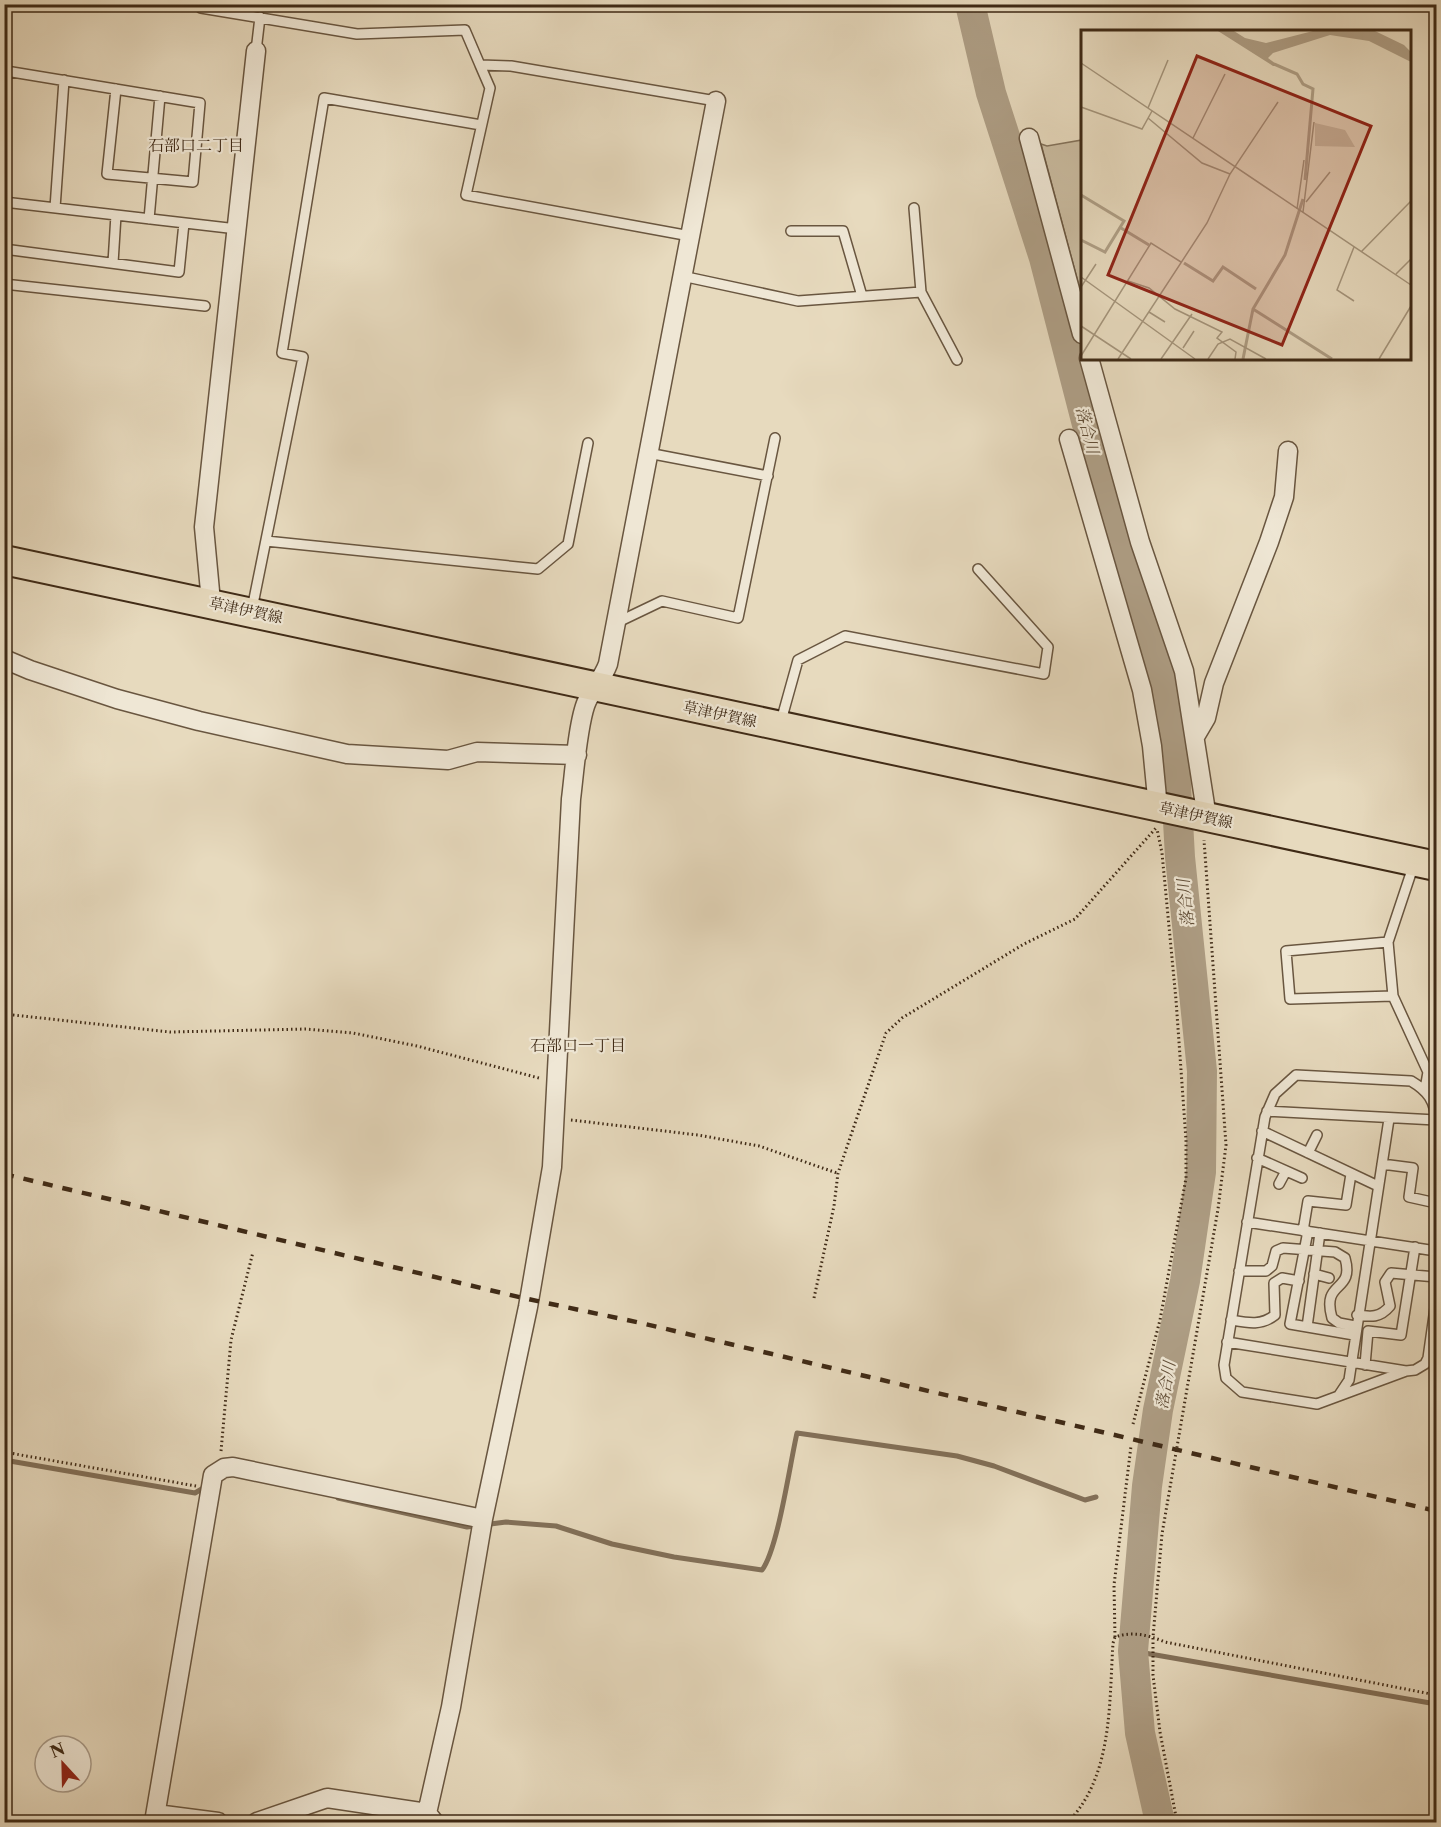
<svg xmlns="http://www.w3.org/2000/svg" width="1441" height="1827" font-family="'Libre Caslon Text','Noto Serif JP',serif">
<rect width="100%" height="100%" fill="#e7dabe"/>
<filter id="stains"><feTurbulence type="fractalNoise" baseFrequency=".00333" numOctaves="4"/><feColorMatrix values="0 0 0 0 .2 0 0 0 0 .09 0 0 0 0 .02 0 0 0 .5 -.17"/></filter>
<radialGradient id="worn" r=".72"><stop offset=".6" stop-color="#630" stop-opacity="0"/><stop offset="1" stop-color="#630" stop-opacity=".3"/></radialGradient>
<path fill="#cabca1" stroke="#84735c" stroke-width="1.5" d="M1082,140V288L1079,286L1041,144L1047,146Z"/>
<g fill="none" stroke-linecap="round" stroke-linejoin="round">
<path stroke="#827059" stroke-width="5" d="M4,1460L195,1493L205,1487
M338,1498L467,1527L506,1522L556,1526L612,1544L674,1557L762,1570C778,1549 790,1463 797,1433L957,1456L994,1466L1085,1500L1096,1497
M1133,1651L1436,1704"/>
<path stroke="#ae9e85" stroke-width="30" d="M970,4L991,93L1044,258L1099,471L1172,713L1180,857L1202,1071L1201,1172L1185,1281L1158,1410L1147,1486L1133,1651L1140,1733L1160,1822"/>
<g stroke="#695640" stroke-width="12">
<path id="service" d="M201,4V8L357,34L465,30L480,65
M256,51L260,17
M4,137L6,71L200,103L193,182L107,174L116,89
M4,202L237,229
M55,208L64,80
M914,208L921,292L957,360
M149,219L160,96
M791,231H843L862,296
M690,236L466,195L490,88L480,65L511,66L716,101
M4,249L179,272L184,223
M113,263L116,215
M682,276L798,301L921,292
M4,284L205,306
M648,453L768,476
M266,541L538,569L568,544L588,443
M252,609L303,357L282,353L324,98L481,125
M616,623L662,601L738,618L775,438
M781,721L798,660L845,636L1044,674L1048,647L978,569
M1414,864L1388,942L1393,996L1428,1072L1425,1089
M1388,942L1286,951L1290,999L1393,996
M1267,1111L1436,1120
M1262,1131L1378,1186
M1308,1153L1317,1135
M1257,1158L1302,1178
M1382,1164L1413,1168L1409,1197L1436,1203
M1279,1184L1286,1171
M1247,1222L1436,1251
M1303,1231L1308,1201L1346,1205L1351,1174
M1308,1231L1290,1324L1354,1335
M1239,1271H1266L1272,1266L1276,1251L1283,1248L1335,1252L1345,1258C1355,1294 1321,1279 1332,1318L1339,1323L1355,1326
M1314,1274L1329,1278
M1357,1315C1371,1317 1380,1318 1390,1306L1385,1282L1391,1273L1436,1277
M1231,1320C1248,1323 1261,1326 1275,1315L1274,1283L1282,1278L1299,1281
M1307,1327L1320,1233
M1227,1342L1406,1371L1415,1370L1425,1364L1428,1358L1436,1301
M1365,1365L1368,1331L1401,1335L1415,1247
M1406,1371L1317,1404L1242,1392L1226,1378L1224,1365L1265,1117L1275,1094L1296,1075L1411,1081C1428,1091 1435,1101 1436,1121
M1339,1395L1349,1380L1389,1119"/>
</g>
<g stroke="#695640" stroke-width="21">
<path id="minor" d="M1029,138L1082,334
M1089,358L1140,542L1184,671L1205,805L1204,817
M1069,439L1142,690L1152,746L1158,808
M211,602L204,527L256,51
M4,659L30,670L117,699L199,721L347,754L448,760L477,752L577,755
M1196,735L1206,718L1214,683L1269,542L1284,497L1288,451
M156,1814L218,1822
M154,1822L213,1475L224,1468L233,1467L483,1519
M257,1822L327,1798L427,1813L434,1822
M425,1822L451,1707L483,1519L528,1307L552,1167L571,799C574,776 578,720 587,701C593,688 603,678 608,664L716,101"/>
</g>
<g stroke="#3f2a16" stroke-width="32">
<path id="primary" d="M4,560C483,659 959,765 1436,866"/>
</g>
<path stroke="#3f2a16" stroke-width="3" stroke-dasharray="1.5 3" stroke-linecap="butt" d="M4,1014L170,1032L306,1029L353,1033L417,1046L539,1078
M571,1120L698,1135L759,1146L837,1173
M814,1298L834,1206L838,1173L886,1033L902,1018L1024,944L1075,919L1156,828
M1133,1424L1160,1320L1186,1178V1140L1176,1000L1162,853L1157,829
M221,1451L231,1340L253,1252
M4,1452L196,1486
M1115,1637L1114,1585L1131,1446
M1068,1822C1113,1776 1109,1703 1113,1643L1115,1637C1133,1631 1148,1635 1165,1642L1436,1695
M1177,1822L1160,1732L1153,1675V1637L1162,1534L1218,1209L1226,1145L1204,840"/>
<use href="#service" stroke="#efe7d5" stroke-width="9"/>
<use href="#minor" stroke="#efe7d5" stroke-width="18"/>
<use href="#primary" stroke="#e7dabe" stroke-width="28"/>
<path stroke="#3f2a16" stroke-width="4.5" stroke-dasharray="10 10" stroke-linecap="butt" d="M4,1174L523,1298L641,1323L1436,1511"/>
</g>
<g text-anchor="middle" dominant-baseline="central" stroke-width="4.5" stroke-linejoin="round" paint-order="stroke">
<g font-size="15" fill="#3f2a16" stroke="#efe7d5">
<text transform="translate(246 610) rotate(12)">草津伊賀線</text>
<text transform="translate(720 714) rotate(12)">草津伊賀線</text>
<text transform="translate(1196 815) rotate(12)">草津伊賀線</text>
</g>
<g font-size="16" fill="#3f2a16" stroke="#efe7d5">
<text x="196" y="145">石部口二丁目</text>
<text x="578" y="1045">石部口一丁目</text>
</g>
<g font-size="16" font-style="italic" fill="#604d37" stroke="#efe7d5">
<text transform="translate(1088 430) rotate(76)">落合川</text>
<text transform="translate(1185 903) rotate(-96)">落合川</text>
<text transform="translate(1165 1385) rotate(-80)">落合川</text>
</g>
</g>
<g transform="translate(1081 30)">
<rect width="330" height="330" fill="#e7dabe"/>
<path d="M234,93L264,100L274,117L234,116Z" fill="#cabca1"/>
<path d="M137,1H153L164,8L185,13L232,1H294L323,15L330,22V32L288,11L249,5L192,23L187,28L198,36H192Z" fill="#ae9e85"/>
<path fill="none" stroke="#ae9e85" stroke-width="3" d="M193,34L216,44L222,54L232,59L224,150M0,165L43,191L24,222L0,210M40,198L68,215M103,233L132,251L142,237L175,259M172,279L251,329M162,329L172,279L204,225L222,169"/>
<path fill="none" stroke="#a4947b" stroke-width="1.5" d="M0,33L330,255M0,77L61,99L71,81M67,78L87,30M67,88L121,133L149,144M112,108L144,44M225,172L249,142M216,179L223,130M222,182L233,92M273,217L256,260L273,271M280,222L330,171M315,244L330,229M0,247L114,329M47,251L68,258L94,279L141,302L136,308L155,322L154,329M0,257L15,234M68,282L84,292M0,296L50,329M102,318L113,301M0,326L70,213L100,232M37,329L126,193L149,144L197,72M80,329L111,284M127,329L137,314L149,309L185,329M298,329L330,276"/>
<path fill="#8f2418" fill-opacity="0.15" stroke="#8f2418" stroke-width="3" d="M116,26L290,96L201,315L27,245Z"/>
<rect width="330" height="330" fill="none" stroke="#3f2a16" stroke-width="3"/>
</g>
<rect width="1441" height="1827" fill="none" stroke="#e7dabe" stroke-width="24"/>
<rect x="6" y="6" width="1429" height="1815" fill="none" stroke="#3f2a16" stroke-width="3"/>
<rect x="12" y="12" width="1417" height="1803" fill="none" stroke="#3f2a16" stroke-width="1.5"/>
<g transform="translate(63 1764) rotate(338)"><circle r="28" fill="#efe7d5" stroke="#a99b89" stroke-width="1.5"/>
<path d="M0-4.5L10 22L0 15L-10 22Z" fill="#8f2418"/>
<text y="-9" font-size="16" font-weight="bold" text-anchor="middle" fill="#3f2a16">N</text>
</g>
<rect width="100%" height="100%" filter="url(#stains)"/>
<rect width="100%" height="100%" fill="url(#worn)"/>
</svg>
